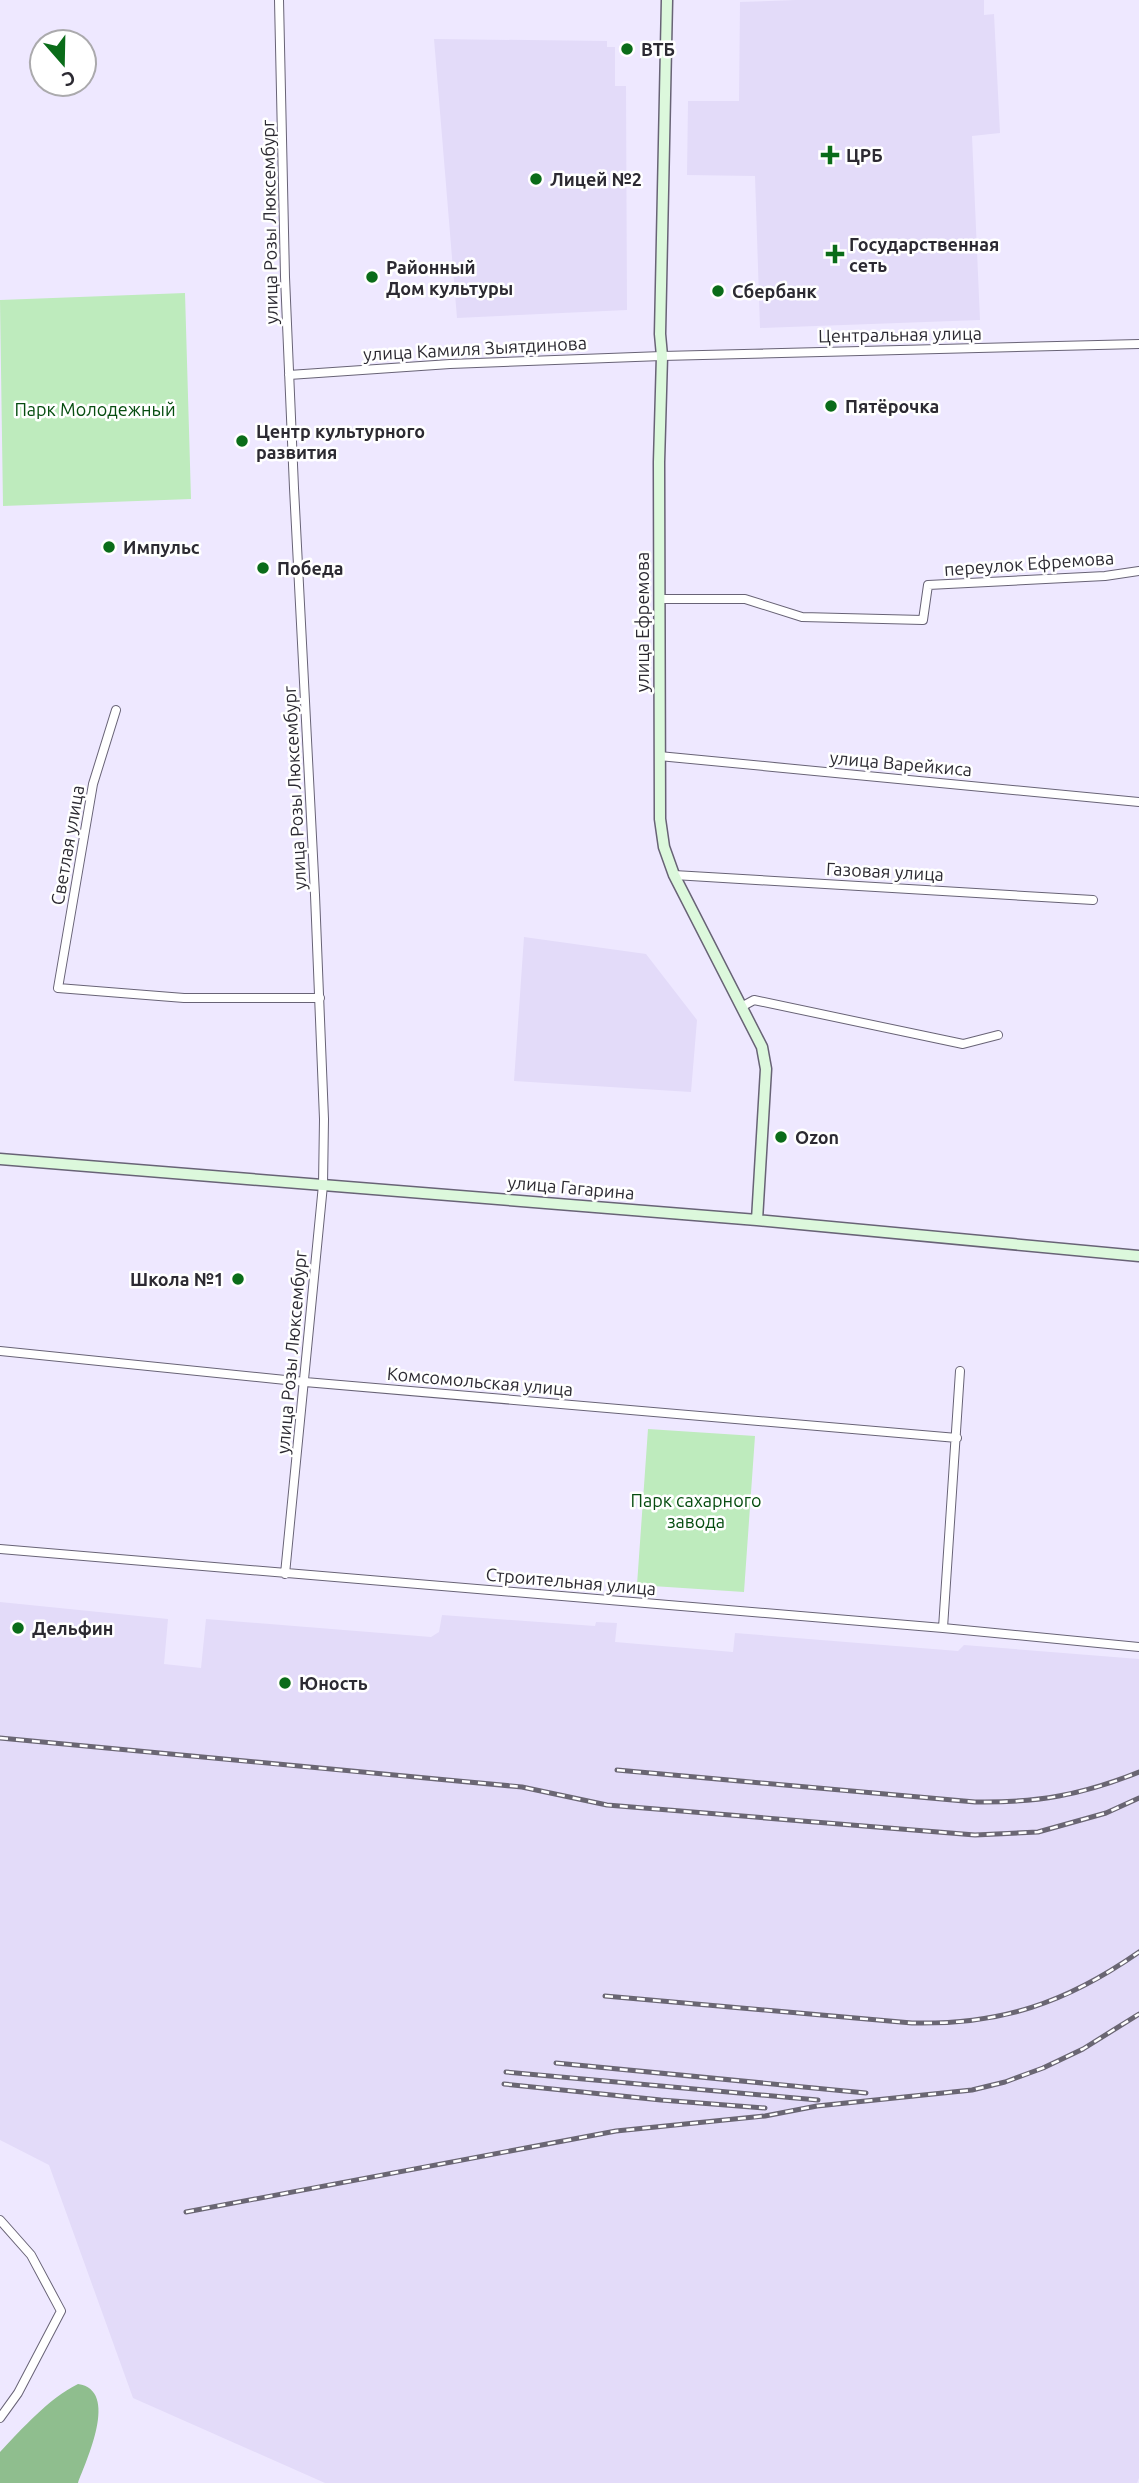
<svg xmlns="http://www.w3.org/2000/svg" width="1139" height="2483" font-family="Ubuntu,sans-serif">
<rect width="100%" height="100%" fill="#eee8ff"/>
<path fill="#e3dbf9" d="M796,0H984V15L994,14L1000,133L972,136L980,320L760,328L755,176L687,175L688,101H739L740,2Z
M434,39L607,41V47H615V86H626L627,310L457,318Z
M524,937L646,954L697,1020L691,1092L514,1081Z
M0,1602L168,1619L164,1664L201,1668L206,1619L431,1637L439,1632L442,1615L595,1626L596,1622L617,1623L615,1642L733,1652L735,1633L958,1651L964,1645L1139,1659V2478L1137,2483H325L133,2398L49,2165L0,2140Z"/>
<path fill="#beebbd" d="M185,293L191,499L3,506L0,300Z
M648,1429L755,1436L744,1592L637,1585Z"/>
<path fill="#8fbe8e" d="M78,2384C120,2390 86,2461 78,2483H0V2452C23,2428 48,2399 78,2384Z"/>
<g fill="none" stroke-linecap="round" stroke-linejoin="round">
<g stroke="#686376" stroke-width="10">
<path id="street" d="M279,0L285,277L294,488L315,895L324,1119L323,1185L285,1574
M289,375L450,364L662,356L1139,344
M659,599H745L802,617L923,620L928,585L1105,576L1139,571
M116,710L93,784L58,988L184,998H320
M659,756L1139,802
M674,875L1093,900
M743,1006L754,1000L963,1044L998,1035
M0,1351L305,1382L957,1438
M0,1549L943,1628L1139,1647
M943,1628L960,1371
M0,2220L31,2255L61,2311L18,2393L0,2418"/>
</g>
<g stroke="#686376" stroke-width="13">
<path id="secondary" d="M667,0L660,334L662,356L659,462L660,819L664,847L674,875L762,1047L766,1069L757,1220
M0,1159L757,1220L1139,1256"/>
</g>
<use href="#street" stroke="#fff" stroke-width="8"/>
<use href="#secondary" stroke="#dcf8dc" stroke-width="10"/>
<g stroke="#6a6673" stroke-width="5">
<path id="rail" d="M0,1738L522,1787L607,1805L975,1835L1038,1832L1106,1813L1139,1798
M617,1770L975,1802C1037,1803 1082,1795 1139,1772
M605,1996L912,2023C1001,2025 1066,2003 1139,1952
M556,2063L866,2093
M506,2072L818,2100
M504,2084L661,2100L765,2108
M186,2212L616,2131L765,2116L817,2106L972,2090L1005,2082L1043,2068L1083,2049L1139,2014"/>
</g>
<use href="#rail" stroke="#fff" stroke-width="2.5" stroke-dasharray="8" stroke-linecap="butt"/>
</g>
<g fill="#0a6c19" stroke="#fff" stroke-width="2.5">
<circle cx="627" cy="49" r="7"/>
<path d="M826.5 144.5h7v7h7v7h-7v7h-7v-7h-7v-7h7z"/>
<circle cx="536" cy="179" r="7"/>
<path d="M831.5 243.5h7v7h7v7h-7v7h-7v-7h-7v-7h7z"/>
<circle cx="372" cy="277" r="7"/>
<circle cx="718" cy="291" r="7"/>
<circle cx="831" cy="406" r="7"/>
<circle cx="242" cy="441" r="7"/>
<circle cx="109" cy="547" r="7"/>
<circle cx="263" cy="568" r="7"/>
<circle cx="781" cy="1137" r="7"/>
<circle cx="238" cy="1279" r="7"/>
<circle cx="18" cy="1628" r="7"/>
<circle cx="285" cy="1683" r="7"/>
</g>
<g text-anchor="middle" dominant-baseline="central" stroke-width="5" stroke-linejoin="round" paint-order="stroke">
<g font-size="18" font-weight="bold" fill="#2c2a32" stroke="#fff" text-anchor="start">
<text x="641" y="49">ВТБ</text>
<text x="846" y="155">ЦРБ</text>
<text x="550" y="179">Лицей №2</text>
<text x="849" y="244">Государственная<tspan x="849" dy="21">сеть</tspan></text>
<text x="386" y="267">Районный<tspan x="386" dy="21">Дом культуры</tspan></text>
<text x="732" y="291">Сбербанк</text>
<text x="845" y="406">Пятёрочка</text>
<text x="256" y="431">Центр культурного<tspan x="256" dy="21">развития</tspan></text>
<text x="123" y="547">Импульс</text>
<text x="277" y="568">Победа</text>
<text x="795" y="1137">Ozon</text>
<text x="224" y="1279" text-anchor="end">Школа №1</text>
<text x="32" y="1628">Дельфин</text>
<text x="299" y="1683">Юность</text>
</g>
<g font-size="18" fill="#2c2a32" stroke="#fff">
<text transform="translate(269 222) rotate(-91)">улица Розы Люксембург</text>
<text transform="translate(900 334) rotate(-1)">Центральная улица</text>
<text transform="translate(475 348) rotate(-3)">улица Камиля Зыятдинова</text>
<text transform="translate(1029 563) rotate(-4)">переулок Ефремова</text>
<text transform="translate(642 622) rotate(-90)">улица Ефремова</text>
<text transform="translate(901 763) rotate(5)">улица Варейкиса</text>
<text transform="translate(294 788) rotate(-93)">улица Розы Люксембург</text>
<text transform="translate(67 845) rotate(-80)">Светлая улица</text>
<text transform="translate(885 871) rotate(3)">Газовая улица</text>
<text transform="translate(571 1187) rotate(5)">улица Гагарина</text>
<text transform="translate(291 1352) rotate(-85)">улица Розы Люксембург</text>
<text transform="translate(480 1381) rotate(5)">Комсомольская улица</text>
<text transform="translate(571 1581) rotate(5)">Строительная улица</text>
</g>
<g font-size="18" fill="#064d10" stroke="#fff">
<text x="95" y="409">Парк Молодежный</text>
<text x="696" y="1500">Парк сахарного<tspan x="696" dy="21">завода</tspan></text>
</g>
</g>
<g transform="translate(63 63) rotate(160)"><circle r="33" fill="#ffffff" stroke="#abaaad" stroke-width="2"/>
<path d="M0-5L12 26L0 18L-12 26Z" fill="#0a6c19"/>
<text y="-10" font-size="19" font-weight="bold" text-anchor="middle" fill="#2c2a32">С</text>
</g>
</svg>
